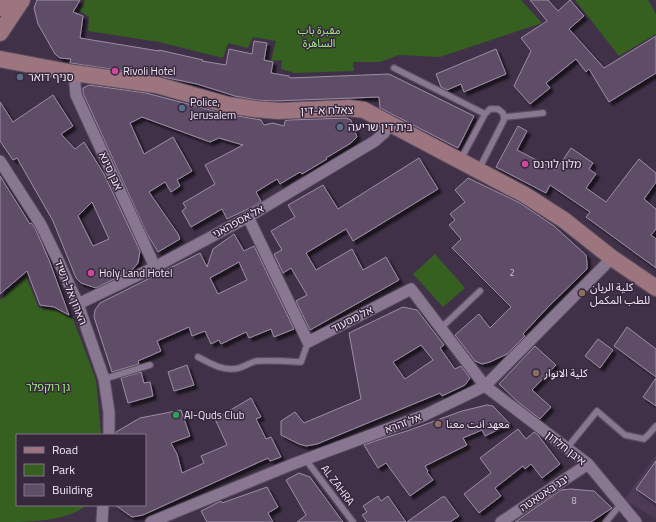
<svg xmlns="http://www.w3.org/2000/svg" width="656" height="522" font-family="'Titillium Web','Noto Sans Arabic','Noto Sans Hebrew',sans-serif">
<defs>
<filter id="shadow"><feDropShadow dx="3.5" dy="3.5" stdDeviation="1" flood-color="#0009"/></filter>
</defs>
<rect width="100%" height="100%" fill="#403148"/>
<path fill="#4c3a56" d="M656,455V519L624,500Z"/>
<path fill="#356020" d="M85,0H521L542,23L440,57L399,55L380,62H353L354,71L295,73L281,69L282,60L271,61L276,41L253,37L248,48L228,43L223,58L159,42L88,31L89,17L80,11Z
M575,0H648L656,14V34L619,56Z
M435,254L465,288L443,307L413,274Z
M26,277L39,308L55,310L73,319L96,380L101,435H17V505H87C65,522 30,522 0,522V300Z"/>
<path fill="#5f4e67" stroke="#9e8ca7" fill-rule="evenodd" filter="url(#shadow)" d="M37,0H80L73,12L83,16L80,38L159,51V50L203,60L202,61L226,65L229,49L252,54L254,41L267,43L264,60L273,62L271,73L289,76L290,78L389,74L474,116L458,148L380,108L379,97L274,101L256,100L235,96L197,84L158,76L70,63L71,59L60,58L55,54L38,24L34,8Z
M530,0H548L558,11L570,0L584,16L569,29L604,68L656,36V73L609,102L589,69L586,72L576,59L546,83L550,88L530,104L514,86L531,51L521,38L547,21Z
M496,49L506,74L464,92L461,84L447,90L441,87L436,74Z
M89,85L146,93L226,114L261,120L264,125L273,123L284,126L285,121L288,120L346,118L351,120L357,137L351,143L326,158L327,159L302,174L300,172L280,184L277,179L256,192L261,201L254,206L227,219L222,209L191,227L182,211L186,208L183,203L215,184L205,165L243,145L219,138L210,142L142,117L130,123L144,154L173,137L192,171L177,180L180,186L171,192L165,182L149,192L178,234L180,239L158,252L147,234L83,93V88Z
M53,95L73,126L61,134L75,149L84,142L104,174L140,251L138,263L132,270L96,288L81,283L76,278L53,221L17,158L13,160L0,141V102L13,122ZM92,202L109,239L93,246L78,216Z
M518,126L527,131L517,150L556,170L571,148L593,163L589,169L596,174L586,188L606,202L639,159L656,173V182L644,199L656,209V229L651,235L656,239V268L586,217L590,212L550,185L546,193L496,167Z
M419,158L438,189L353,241L346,229L306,253L316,270L352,249L363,270L386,257L399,280L310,330L296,301L307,295L291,268L283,273L274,254L282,250L271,231L295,217L288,205L323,185L338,209Z
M0,176L30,224L31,223L35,228L49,260L69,315L54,307L40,305L27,271L0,294Z
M468,178L520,203L554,226L586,255L587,262V269L548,307L523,334L525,336L507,354L490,362L482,364L475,361L455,335L479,314L490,328L511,307L452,248L461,239L449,225L455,220L450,214L465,202L455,190Z
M234,234L244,251L254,246L294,329L274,337L271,329L249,338L246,332L221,344L219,340L211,344L205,331L192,336L189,327L157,341L161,351L138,361L139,364L112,372L94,317L95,310L100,303L200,253L207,267L213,249ZM239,262L247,280L218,294L210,278Z
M403,307L417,310L444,345L440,348L455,369L461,366L470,378L465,385L442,396L440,393L317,444L306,446L299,444L281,435V421L295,412L304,423L361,399L349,333ZM421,345L433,360L405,379L393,362Z
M627,327L656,349V377L614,346Z
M598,339L613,350L600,368L585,356Z
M535,346L556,365L532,390L551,407L540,419L518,402L499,384Z
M187,365L194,385L174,391L168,372Z
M141,372L144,383L150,382L153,396L128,403L121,378Z
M656,378V406L643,397Z
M251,398L261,417L256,419L266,439L271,437L281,457L270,461L268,458L143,515L132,517L115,505H145V435H116V432L140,418L181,410L190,436L171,443L177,454L182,473L204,463L201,456L227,445L215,419Z
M487,405L493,406L510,424L485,436L482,430L463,438L467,445L425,466L428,471L427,472L433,480L410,496L386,463L378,468L364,445L384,438L407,431L462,411Z
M518,429L526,439L534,432L538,435L560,464L542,478L531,464L525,469L523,466L495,488L501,496L479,513L464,494L491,473L480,458Z
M656,461V503L636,489Z
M299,473L310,477L343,522H297L306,515L286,480Z
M267,487L278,507L268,513L273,522H207L201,511L221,501L222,503Z
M571,489L594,491L612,508L591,522H515L561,490Z
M378,496L381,501L388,496L406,522H367L362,515L367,512L363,506Z
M442,497H445L459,516L450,522H407Z"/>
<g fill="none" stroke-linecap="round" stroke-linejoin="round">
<g stroke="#5c4e62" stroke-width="8">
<path id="lane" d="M394,68L485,114
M505,117L543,113
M461,159L485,114L490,109H498L503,113L504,120L479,169
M441,328L480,291
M198,357C211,364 225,372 239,368C246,366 251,362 257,361C272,360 286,361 301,362L308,342
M104,379L150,365
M567,448L597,411L625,435L644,439L649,434L656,426
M306,460L353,522
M606,522L621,504"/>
</g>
<g stroke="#5c4e62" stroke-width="13">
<path id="street" d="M74,73L76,95L155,267
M0,161L41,225L58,260L78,304L104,379L109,412V435
M248,217L308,342L411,289L485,386L588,464L636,522
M78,304L155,267L248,217L375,141L384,133L389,124
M102,522L103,505
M151,522L293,464L425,415L485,386L612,258
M501,522L588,464"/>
</g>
<g stroke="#5c4e62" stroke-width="18">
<path id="secondary" d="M0,8L5,0
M0,33L22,0
M0,59L74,73L157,85L228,105L255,109L278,111L349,108L364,110L525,195L564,220L612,258L656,288"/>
</g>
<use href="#lane" stroke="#897792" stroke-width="5.5"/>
<use href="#street" stroke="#897792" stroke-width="11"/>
<use href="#secondary" stroke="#9c757e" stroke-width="16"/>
</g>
<g fill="#d1479c" stroke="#36273d" stroke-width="1.5">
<circle cx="115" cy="71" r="4"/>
<circle cx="525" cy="164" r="4"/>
<circle cx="91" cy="273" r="4"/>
</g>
<g fill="#5c6f8a" stroke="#36273d" stroke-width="1.5">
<circle cx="20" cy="77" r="4"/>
<circle cx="182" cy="108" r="4"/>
<circle cx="340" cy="127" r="4"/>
</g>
<g fill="#8d6e63" stroke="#36273d" stroke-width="1.5">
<circle cx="582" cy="293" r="4"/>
<circle cx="536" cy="373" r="4"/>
<circle cx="438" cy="424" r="4"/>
</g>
<circle fill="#2e9e5b" stroke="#36273d" stroke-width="1.5" cx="176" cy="415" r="4"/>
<g text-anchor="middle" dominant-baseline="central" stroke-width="3" stroke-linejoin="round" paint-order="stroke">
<g font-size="9" fill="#ccc2d2">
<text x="512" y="272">2</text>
<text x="574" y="500">8</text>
</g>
<g font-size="11" fill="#a2e983" stroke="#36273d">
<text x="319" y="30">مقبرة باب<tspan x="319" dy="13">الساهرة</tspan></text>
<text x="48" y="387">גן רוקפלר</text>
</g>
<g font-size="11" fill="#f1e8f6" stroke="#36273d" text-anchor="start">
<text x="123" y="71">Rivoli Hotel</text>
<text x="28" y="77">סניף דואר</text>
<text x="190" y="102">Police,<tspan x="190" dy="13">Jerusalem</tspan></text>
<text x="348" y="127">בית דין שריעה</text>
<text x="533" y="164">מלון לורנס</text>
<text x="99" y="273">Holy Land Hotel</text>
<text x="590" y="287">كلية الريان<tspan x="590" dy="13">للطب المكمل</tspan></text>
<text x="544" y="373">كلية الانوار</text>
<text x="184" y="415">Al-Quds Club</text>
<text x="446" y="424">معهد انت معنا</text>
</g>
<g font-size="11" fill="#f1e8f6" stroke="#36273d">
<text transform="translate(327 110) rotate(-1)">צאלח א-דין</text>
<text transform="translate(111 171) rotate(65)">אבן סינא</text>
<text transform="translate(238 221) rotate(-29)">אל אספהאני</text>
<text transform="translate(71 292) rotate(68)">הארון אל-רשיד</text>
<text transform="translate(352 319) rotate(-27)">אל מסעוד</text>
<text transform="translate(403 423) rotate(-21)">אל זהרא</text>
<text transform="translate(566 448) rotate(38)">איבן חלדון</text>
<text transform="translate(338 485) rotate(53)">AL ZAHRA</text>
<text transform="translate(544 493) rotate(-34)">יבנ באטאטה</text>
</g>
</g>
<rect x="16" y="434" width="130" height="72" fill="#36273d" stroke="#817487"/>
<rect x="24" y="447" width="20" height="6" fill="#9c757e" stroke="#817487"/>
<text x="52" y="454" font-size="12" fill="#f1e8f6">Road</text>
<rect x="24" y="464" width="20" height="12" fill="#356020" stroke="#817487"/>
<text x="52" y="474" font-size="12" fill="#f1e8f6">Park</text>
<rect x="24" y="484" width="20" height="12" fill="#5f4e67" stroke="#817487"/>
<text x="52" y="494" font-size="12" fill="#f1e8f6">Building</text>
</svg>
